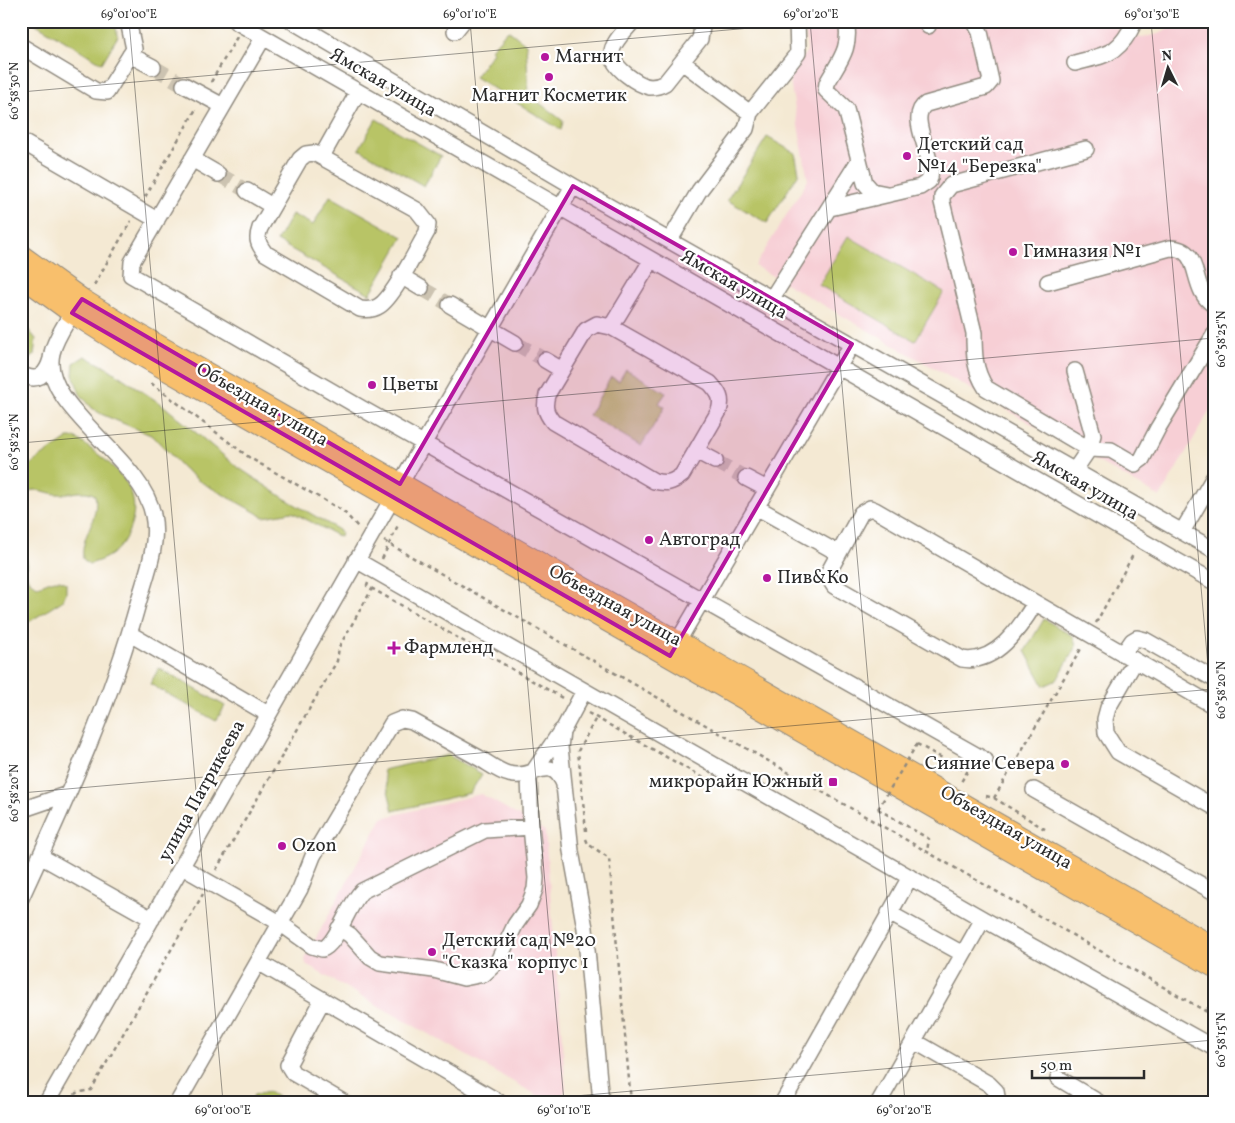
<svg xmlns="http://www.w3.org/2000/svg" width="1235" height="1123" font-family="Vollkorn,serif">
<rect width="100%" height="100%" fill="#fff"/>
<filter id="ink" filterUnits="userSpaceOnUse"><feTurbulence type="fractalNoise" baseFrequency=".02" numOctaves="2"/><feDisplacementMap in="SourceGraphic" scale="10" xChannelSelector="R" yChannelSelector="G"/><feConvolveMatrix kernelMatrix="1 2 1 2 8 2 1 2 1" color-interpolation-filters="sRGB"/></filter>
<filter id="wash" filterUnits="userSpaceOnUse"><feTurbulence type="fractalNoise" baseFrequency=".0096" numOctaves="4" result="noise"/><feDisplacementMap in="SourceGraphic" scale="20" xChannelSelector="R" yChannelSelector="G"/><feGaussianBlur stdDeviation="1.12" result="paint"/><feColorMatrix in="noise" values="0 0 0 0 0 0 0 0 0 0 0 0 0 0 0 0 0 1.4 0 .05"/><feComposite in="paint" operator="in"/></filter>
<g filter="url(#wash)">
<rect width="100%" height="100%" fill="#f4e9d3"/>
<path fill="#f7cfd5" d="M805,21H1099L1141,38L1158,34L1180,21H1202L1214,27V403L1160,497L755,266L808,180L789,76L807,51Z
M481,794L545,831L566,1090L558,1102H549L306,965L305,958L382,818Z"/>
<path fill="#b8c466" stroke="#727848" d="M31,21H114L118,36L102,63Z
M508,30L526,44L529,95L563,121L561,130L475,77L493,52L491,49Z
M376,119L441,156L424,186L359,149Z
M767,137L795,153L799,173L767,223L727,200Z
M330,196L403,237L370,294L277,241L292,214L313,225Z
M848,236L944,292L915,341L819,285Z
M21,321L36,339L34,355L21,364Z
M85,356L109,369L164,406L236,466L284,498L339,530L341,533L340,537L292,512L264,517L199,481L183,468L153,436L101,414L92,408L80,394L73,375L74,363Z
M626,369L666,393L659,403L665,407L641,446L589,415L611,377L619,381Z
M68,438H76C110,463 150,487 127,535C119,552 107,559 89,564L83,559C80,536 100,519 95,495C85,488 69,495 56,494C46,493 40,488 29,491L24,502V516L21,517V474C34,459 52,450 68,438Z
M21,553L27,560C26,573 24,581 38,586C47,583 57,576 66,583V593L62,601L21,627Z
M1044,619L1073,636L1076,646L1057,680L1044,686L1025,651Z
M159,668L225,706L216,721L150,684Z
M448,755L482,774L470,793L393,811L383,770Z
M269,1092L285,1102H255L253,1095Z"/>
</g>
<g filter="url(#ink)">
<g fill="none" stroke-linecap="round" stroke-linejoin="round">
<path stroke="#ccc3b1" stroke-width="15" stroke-dasharray="15 8" stroke-linecap="butt" d="M153,67L184,85
M218,174L247,191
M421,288L450,305
M515,343L545,360
M715,461L746,478"/>
<g stroke="#908a7f" stroke-width="18">
<path id="minor" d="M235,21L1214,582
M292,21L573,186L1214,550
M633,21C626,30 611,43 612,54C613,68 638,85 650,87C656,87 660,86 665,83L700,39L703,21
M846,21C852,48 839,61 827,83L826,90L846,109L865,183L872,191L887,194
M927,21L928,26
M455,31L463,21
M263,38L132,262L131,275L361,408L985,760
M21,46L96,91L107,92L134,49L128,21
M130,55L153,67
M682,62L750,113
M1075,63C1108,54 1119,55 1135,21
M184,85L223,106
M21,141L157,220
M1086,149L951,185L942,196V202L974,333C974,353 974,370 986,388L1089,449L1111,450L1135,464L1142,459L1158,428L1214,335
M314,153L417,210L428,224L427,232C417,249 394,297 379,306C373,310 367,310 360,309L265,253C258,244 256,239 260,228L300,159L306,154Z
M322,156L358,92
M192,159L218,174
M247,191L272,206
M830,208L920,187L929,181C938,160 905,117 926,104L986,87L991,81L980,32L974,21
M670,240L699,191L746,129L750,113L798,53L797,21
M401,276L421,288
M1048,282L1170,248C1204,248 1188,289 1214,305
M772,298L858,162
M450,305L515,343
M597,324L611,327L710,383C719,393 723,398 719,411L682,475C672,483 666,484 654,481L553,422C545,412 544,407 547,395L586,330Z
M611,327L651,261
M545,360L562,370
M21,374C37,383 46,376 51,359
M696,451L715,461
M1074,471L1089,449L1093,435L1075,371
M746,478L767,489
M400,484L573,186
M756,507L838,553
M1182,532L1214,477
M356,560L983,919L1214,1048
M1035,603C1020,628 995,665 962,659L834,586L827,575L861,513L870,508L875,510L1214,706
M130,634L268,714
M678,641L852,344
M1123,654L1132,641L1137,638L1145,640L1214,679
M1135,661L1108,708L1105,719L1106,733L1118,752L1214,807
M584,691L562,732L560,747L571,851L585,928L601,1102
M1034,790L1214,892
M21,810L68,794
M531,827L529,778L561,731
M40,856L152,919
M182,867L280,923L312,946L322,949C337,945 348,904 362,891L485,830L531,827L536,878L535,889L529,905L515,925L498,961L484,974L464,978L434,970L380,963L370,957L350,935L339,928
M21,898C66,800 111,703 139,600C147,573 159,543 153,515C142,457 39,406 52,353C55,339 65,325 72,313
M889,913L963,954
M322,1001L288,1065L293,1073L343,1102
M914,1041L989,1084L996,1091L998,1102
M1058,1078L1098,1102
M47,1102L392,499
M178,1102L258,962
M499,1102L258,962L300,889L313,856L392,723L402,719L412,721C434,733 457,746 479,758C488,763 499,772 509,774C533,781 550,752 564,784
M783,1102L910,877
M879,1102L983,919"/>
</g>
<g stroke="#908a7f" stroke-width="22">
<path id="major" d="M21,255L82,299L137,333L1214,947
M21,276L72,313L126,347L1214,967"/>
</g>
<path stroke="#908a7f" stroke-width="2.5" stroke-dasharray="4 4" stroke-linecap="butt" d="M211,82L237,37
M145,197L196,109
M94,285L131,221
M151,383L250,458L343,511L359,528
M384,541L1214,1016
M382,559L399,523
M368,583L367,586L373,589L564,699
M1096,623L1134,553
M588,713L718,786
M917,744L967,772L961,782
M986,796L994,798L1048,831
M994,798L1082,647
M878,809L929,839L927,851
M586,831L578,751L596,718
M586,839L588,844L609,858L631,1102
M216,870L337,661L339,647L372,589
M1206,1011L1214,997
M71,1102L76,1093L91,1090L203,894"/>
<use href="#minor" stroke="#fff" stroke-width="15"/>
<use href="#major" stroke="#f8bf6c" stroke-width="20"/>
<path stroke="#908a7f" stroke-width="2.5" stroke-dasharray="4 4" stroke-linecap="butt" d="M878,809L917,744"/>
</g>
</g>
<path fill="#b5179e" fill-opacity="0.2" stroke="#b5179e" stroke-width="4" stroke-linejoin="round" d="M573,186L852,344L670,656L72,313L82,299L400,484Z"/>
<path fill="none" stroke="#2b2b2b" stroke-width="1" stroke-opacity="0.45" d="M129,21L223,1102M470,21L564,1102M810,21L905,1102M1151,21L1214,734M21,92L830,21M21,443L1214,338M21,793L1214,689M507,1102L1214,1040"/>
<g fill="#b5179e" stroke="#fff" stroke-width="2">
<circle cx="545" cy="57" r="5"/>
<circle cx="549" cy="77" r="5"/>
<circle cx="907" cy="156" r="5"/>
<circle cx="1013" cy="252" r="5"/>
<circle cx="372" cy="385" r="5"/>
<circle cx="649" cy="540" r="5"/>
<circle cx="767" cy="578" r="5"/>
<path d="M391.5 640.5h5v5h5v5h-5v5h-5v-5h-5v-5h5z"/>
<circle cx="1065" cy="764" r="5"/>
<rect x="828" y="777" width="10" height="10" rx="2.5"/>
<circle cx="282" cy="846" r="5"/>
<circle cx="432" cy="952" r="5"/>
</g>
<g text-anchor="middle" dominant-baseline="central" stroke-width="4.5" stroke-linejoin="round" paint-order="stroke">
<g font-size="19" fill="#2b2b2b" stroke="#fff" text-anchor="start">
<text x="555" y="57">Магнит</text>
<text x="549" y="96" text-anchor="middle">Магнит Косметик</text>
<text x="917" y="145">Детский сад<tspan x="917" dy="22">№14 "Березка"</tspan></text>
<text x="1023" y="252">Гимназия №1</text>
<text x="382" y="385">Цветы</text>
<text x="659" y="540">Автоград</text>
<text x="777" y="578">Пив&amp;Ко</text>
<text x="404" y="648">Фармленд</text>
<text x="1055" y="764" text-anchor="end">Сияние Севера</text>
<text x="823" y="782" text-anchor="end">микрорайн Южный</text>
<text x="292" y="846">Ozon</text>
<text x="442" y="941">Детский сад №20<tspan x="442" dy="22">"Сказка" корпус 1</tspan></text>
</g>
<g font-size="19" fill="#2b2b2b" stroke="#fff">
<text transform="translate(383 83) rotate(30)">Ямская улица</text>
<text transform="translate(734 285) rotate(30)">Ямская улица</text>
<text transform="translate(262 405) rotate(30)">Объездная улица</text>
<text transform="translate(1085 486) rotate(30)">Ямская улица</text>
<text transform="translate(615 606) rotate(29)">Объездная улица</text>
<text transform="translate(202 791) rotate(-61)">улица Патрикеева</text>
<text transform="translate(1006 828) rotate(30)">Объездная улица</text>
</g>
</g>
<rect width="1235" height="1123" fill="none" stroke="#fff" stroke-width="55"/>
<g transform="translate(1168 68) rotate(355)" stroke="#ffffff" stroke-width="4" paint-order="stroke">
<path d="M0-4L9 19L0 12L-9 19Z" fill="#2b2b2b"/>
<text y="-8" font-size="14" font-weight="bold" text-anchor="middle" fill="#2b2b2b">N</text>
</g>
<path d="M1032 1070v8h112v-8" fill="none" stroke="#2b2b2b" stroke-width="2.5"/>
<text x="1040" y="1070" font-size="15" fill="#2b2b2b" stroke="#ffffff" stroke-width="4" paint-order="stroke">50 m</text>
<rect x="28" y="28" width="1180" height="1068" fill="none" stroke="#2b2b2b" stroke-width="2"/>
<g font-size="12" text-anchor="middle" fill="#2b2b2b">
<text x="129" y="18">69°01'00"E</text>
<text x="470" y="18">69°01'10"E</text>
<text x="811" y="18">69°01'20"E</text>
<text x="1152" y="18">69°01'30"E</text>
<text transform="translate(14 91) rotate(-90)" y="4">60°58'30"N</text>
<text transform="translate(1221 339) rotate(-90)" y="4">60°58'25"N</text>
<text transform="translate(14 442) rotate(-90)" y="4">60°58'25"N</text>
<text transform="translate(1221 690) rotate(-90)" y="4">60°58'20"N</text>
<text transform="translate(14 793) rotate(-90)" y="4">60°58'20"N</text>
<text transform="translate(1221 1040) rotate(-90)" y="4">60°58'15"N</text>
<text x="223" y="1114">69°01'00"E</text>
<text x="564" y="1114">69°01'10"E</text>
<text x="904" y="1114">69°01'20"E</text>
</g>
</svg>
